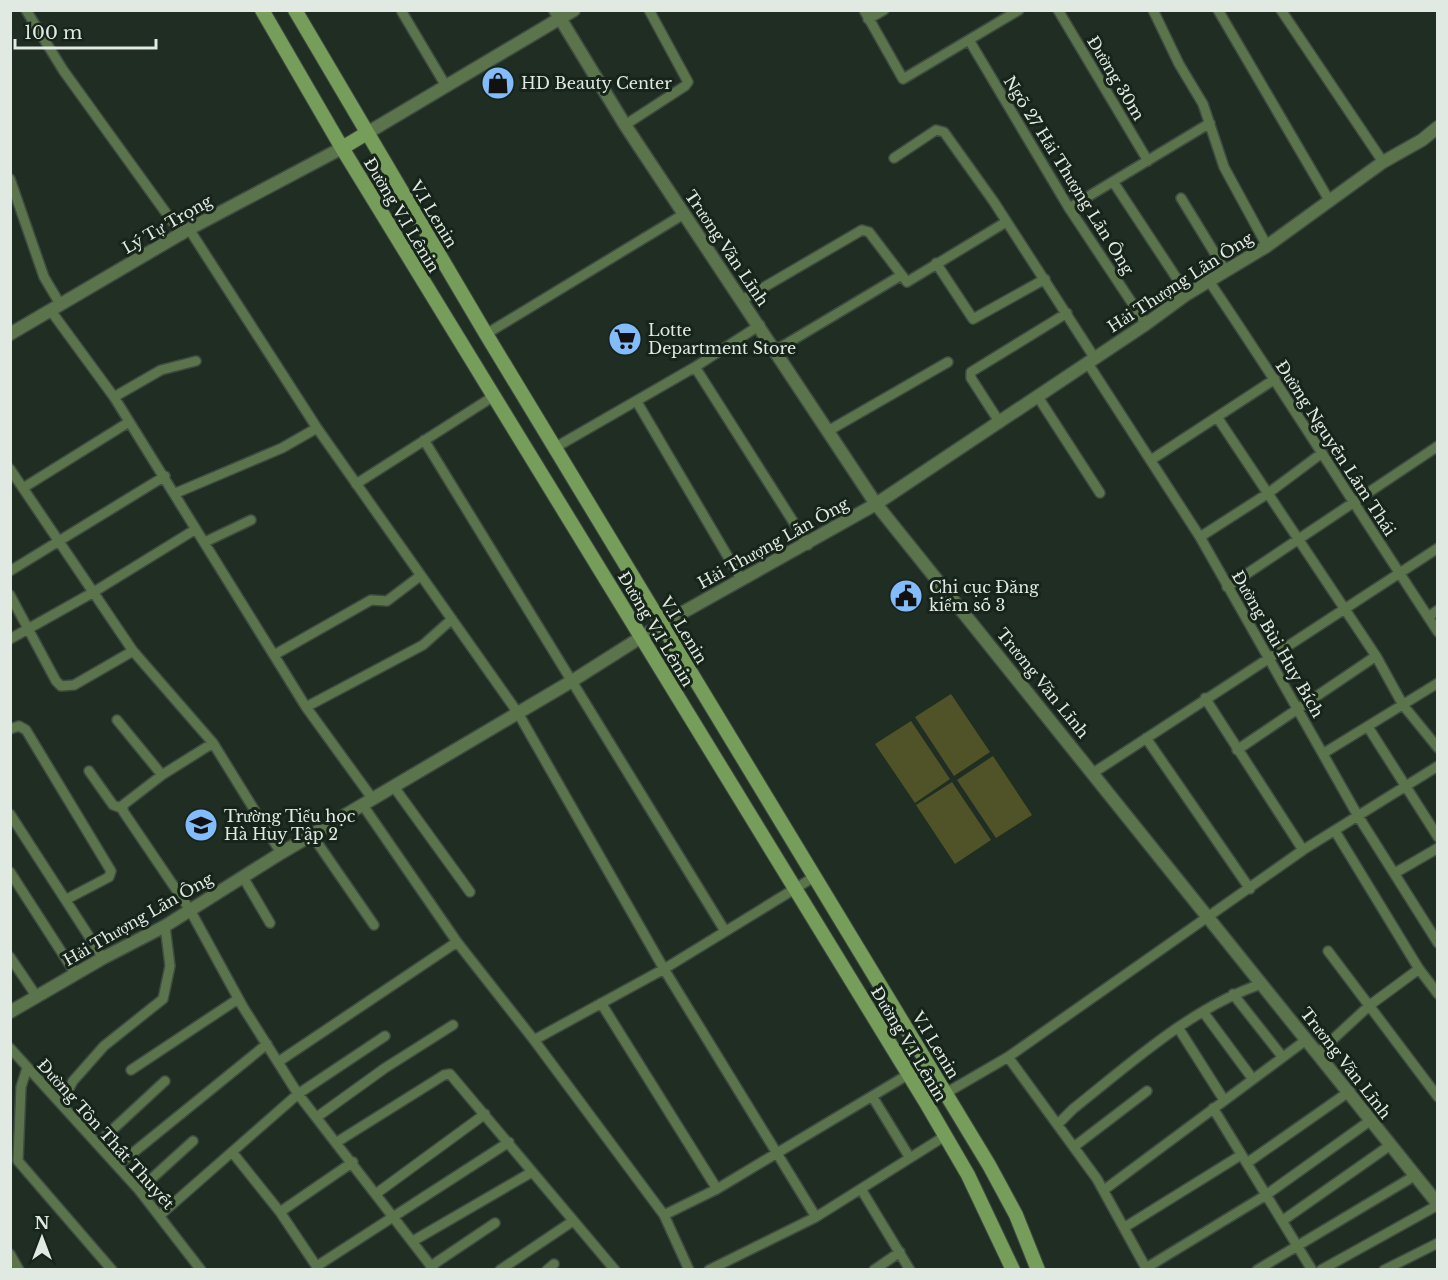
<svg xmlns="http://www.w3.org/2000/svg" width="1448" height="1280" font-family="'Libre Baskerville',serif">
<rect width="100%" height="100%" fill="#1f2d23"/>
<path fill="#4f5327" d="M951,694L990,752L954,776L915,717Z
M911,721L950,779L915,803L875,744Z
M993,756L1032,815L996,838L957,780Z
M952,782L991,840L955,864L916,805Z"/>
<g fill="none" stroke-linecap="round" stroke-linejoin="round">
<g stroke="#3e4b42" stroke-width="12">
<path id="minor" d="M26,10L63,70L182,235
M864,10L903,79L1019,10
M1058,10L1148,161
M1153,10L1179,64L1203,104L1224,167L1267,246
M1218,10L1329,200
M1281,10L1383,162
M402,12L446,86
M868,19L884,10
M969,40L1069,208L1146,324
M625,125L685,86L688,82L649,10
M894,158L936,130L944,132L994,202L1094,357
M10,179L44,277L60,304
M1114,183L1187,294
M1181,198L1225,270
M1069,208L1210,123
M189,229L317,428L518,713L664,969L816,1217
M936,263L973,319L1045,279
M1209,281C1287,397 1361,515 1438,632
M742,300L862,230L869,232L907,282L1006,222
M51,311L114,397L306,707L372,798
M486,334L684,214
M776,350L900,276
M1087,362L1200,537L1358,816L1438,943
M695,367L808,545
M114,397L161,370L196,361
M1038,397L1100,493
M637,402L741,579
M1217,417L1376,656L1403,705L1438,748
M1000,423L971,378V372L1067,313
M828,431L948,362
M424,440L725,931
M556,447L695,367L760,325
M1151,460L1275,379
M10,469L133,651L213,743L281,853
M356,484L494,396
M23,488L129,422
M176,493L282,448L317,428
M1200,537L1267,494L1322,453
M205,542L251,520
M10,571L165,476
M1227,587L1438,446
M10,595L56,681L61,686L74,685L133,651
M1428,617L1438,610
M10,639L92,593L196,529
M274,655L371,600L387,601L420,576
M1205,698L1303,850
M306,707L423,645L452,619
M117,720L162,775
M1368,727L1438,837
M10,729L19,726L26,730L111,871L109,877L67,899
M1146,738L1250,889
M213,743L162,775L123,805V811L190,910L243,1007L298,1094L434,1270
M1237,750L1376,656
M1324,753L1438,683
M89,771L113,805L121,808
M1093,773L1438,548
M394,787L470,892
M362,804L457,942L534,1040L664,1215L689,1270
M10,814L103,958
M1335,831L1419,969L1438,994
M312,835L374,925
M10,872L75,973
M1395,873L1438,848
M243,877L270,923
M1328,951L1438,1097
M10,957L37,997
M1233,994L1281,1055
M601,1003L717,1189
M1204,1013L1252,1078
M1179,1029L1224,1100
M534,1040L664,969L814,877
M10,1048L139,1190L201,1270
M1318,1053L1370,1005L1419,969
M1008,1057L1097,1179L1147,1270
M278,1062L457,942
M27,1068L21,1087L18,1161L112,1270
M131,1070L238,999
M946,1093L1008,1057L1303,850L1438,766
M872,1096L910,1158
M61,1104L73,1081L104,1046L163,999L170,966L165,926
M1213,1108L1312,1270
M317,1117L385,1068L453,1025
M1059,1123L1073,1109C1131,1063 1191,1008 1261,984
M337,1142L444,1075L450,1074L615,1270
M97,1144L165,1081
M1075,1146L1147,1091
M232,1152L280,1212L319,1270
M1247,1163L1350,1091
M118,1165L267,1044
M861,1189L910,1270
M139,1190L193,1141
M1104,1190L1306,1040
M377,1193L485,1114
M280,1212L353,1162
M664,1215L717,1189L909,1074
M159,1216L298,1094L385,1036
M1282,1221L1389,1146
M1125,1227L1241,1155
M413,1241L532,1172
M10,1254L19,1270
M317,1266L509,1142
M431,1266L495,1223
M1146,1268L1266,1195L1371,1120
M500,1270L573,1221
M547,1270L554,1264
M709,1270L816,1217L945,1136
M874,1270L900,1252
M1257,1270L1416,1175
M1321,1270L1438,1205
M1384,1270L1438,1243"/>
</g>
<g stroke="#3e4b42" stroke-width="15">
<path id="tertiary" d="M555,10L625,125L876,504L1438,1204
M367,133L574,10
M10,334L189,229L342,148
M10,1012L103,958L165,926L281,853L572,681L662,624L876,504L1146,324L1187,294L1267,246L1383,162L1422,140L1438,127"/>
</g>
<g stroke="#3e4b42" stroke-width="16">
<path id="secondary" d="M262,10L342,148L925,1101L968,1175L1013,1270
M295,10L486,334L989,1165L1016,1215L1038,1270
M342,148L367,133"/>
</g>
<use href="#minor" stroke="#5c744b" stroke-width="9"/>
<use href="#tertiary" stroke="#5c744b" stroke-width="12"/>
<use href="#secondary" stroke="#779d5b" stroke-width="14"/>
</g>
<defs>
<g id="shop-disc" transform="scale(1.725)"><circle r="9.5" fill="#82bcfa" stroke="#16241a"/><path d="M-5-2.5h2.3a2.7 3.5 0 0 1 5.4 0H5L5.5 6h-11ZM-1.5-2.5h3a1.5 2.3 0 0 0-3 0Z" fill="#111"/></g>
<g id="supermarket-disc" transform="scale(1.725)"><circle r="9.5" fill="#82bcfa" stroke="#16241a"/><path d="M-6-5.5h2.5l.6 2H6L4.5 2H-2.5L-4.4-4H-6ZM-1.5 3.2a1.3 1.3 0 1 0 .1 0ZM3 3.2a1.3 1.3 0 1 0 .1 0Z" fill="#111"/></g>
<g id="civic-disc" transform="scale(1.725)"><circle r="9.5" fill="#82bcfa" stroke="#16241a"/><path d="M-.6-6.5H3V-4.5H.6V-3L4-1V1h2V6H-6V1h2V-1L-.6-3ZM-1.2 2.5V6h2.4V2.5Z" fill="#111"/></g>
<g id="school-disc" transform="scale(1.725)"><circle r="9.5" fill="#82bcfa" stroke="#16241a"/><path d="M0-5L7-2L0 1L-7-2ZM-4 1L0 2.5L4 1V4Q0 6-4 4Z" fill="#111"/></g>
</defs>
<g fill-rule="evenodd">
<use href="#shop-disc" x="498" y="83"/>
<use href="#supermarket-disc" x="625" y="339"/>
<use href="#civic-disc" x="906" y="596"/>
<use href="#school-disc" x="201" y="825"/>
</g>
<g text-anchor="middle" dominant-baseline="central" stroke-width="6" stroke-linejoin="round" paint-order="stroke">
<g font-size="16" fill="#e0e9e2" stroke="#16241a">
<text transform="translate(1116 78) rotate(59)">Đường 30m</text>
<text transform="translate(1069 175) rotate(58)">Ngõ 27 Hải Thượng Lãn Ông</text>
<text transform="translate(434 214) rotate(59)">V.I Lenin</text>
<text transform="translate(402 215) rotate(59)">Đường V.I Lênin</text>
<text transform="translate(167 224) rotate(-30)">Lý Tự Trọng</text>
<text transform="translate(727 248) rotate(56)">Trương Văn Lĩnh</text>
<text transform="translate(1180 282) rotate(-33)">Hải Thượng Lãn Ông</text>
<text transform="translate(1336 448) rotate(57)">Đường Nguyễn Lâm Thái</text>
<text transform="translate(773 543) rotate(-29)">Hải Thượng Lãn Ông</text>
<text transform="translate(656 629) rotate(59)">Đường V.I Lênin</text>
<text transform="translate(684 630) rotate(59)">V.I Lenin</text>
<text transform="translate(1278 644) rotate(60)">Đường Bùi Huy Bích</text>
<text transform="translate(1043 683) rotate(51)">Trương Văn Lĩnh</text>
<text transform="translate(138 919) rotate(-30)">Hải Thượng Lãn Ông</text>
<text transform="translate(909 1044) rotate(59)">Đường V.I Lênin</text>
<text transform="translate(936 1045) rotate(59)">V.I Lenin</text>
<text transform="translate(1346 1063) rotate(52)">Trương Văn Lĩnh</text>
<text transform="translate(106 1134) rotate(48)">Đường Tôn Thất Thuyết</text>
</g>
<g font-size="16" fill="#e0e9e2" stroke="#16241a" text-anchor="start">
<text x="521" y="83">HD Beauty Center</text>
<text x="648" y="330">Lotte<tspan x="648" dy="18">Department Store</tspan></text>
<text x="929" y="587">Chi cục Đăng<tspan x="929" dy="18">kiểm số 3</tspan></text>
<text x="224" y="816">Trường Tiểu học<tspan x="224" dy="18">Hà Huy Tập 2</tspan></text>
</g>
</g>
<rect width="1448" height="1280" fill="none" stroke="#e0e9e2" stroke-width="24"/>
<g transform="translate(42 1238)" stroke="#16241a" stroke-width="4.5" paint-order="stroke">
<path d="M0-4.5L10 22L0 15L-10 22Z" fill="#e0e9e2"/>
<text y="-9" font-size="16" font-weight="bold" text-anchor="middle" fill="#e0e9e2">N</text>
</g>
<path d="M15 39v9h141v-9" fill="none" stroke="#e0e9e2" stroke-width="3"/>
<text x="24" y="39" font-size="18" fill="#e0e9e2" stroke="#16241a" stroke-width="4.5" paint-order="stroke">100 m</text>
</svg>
